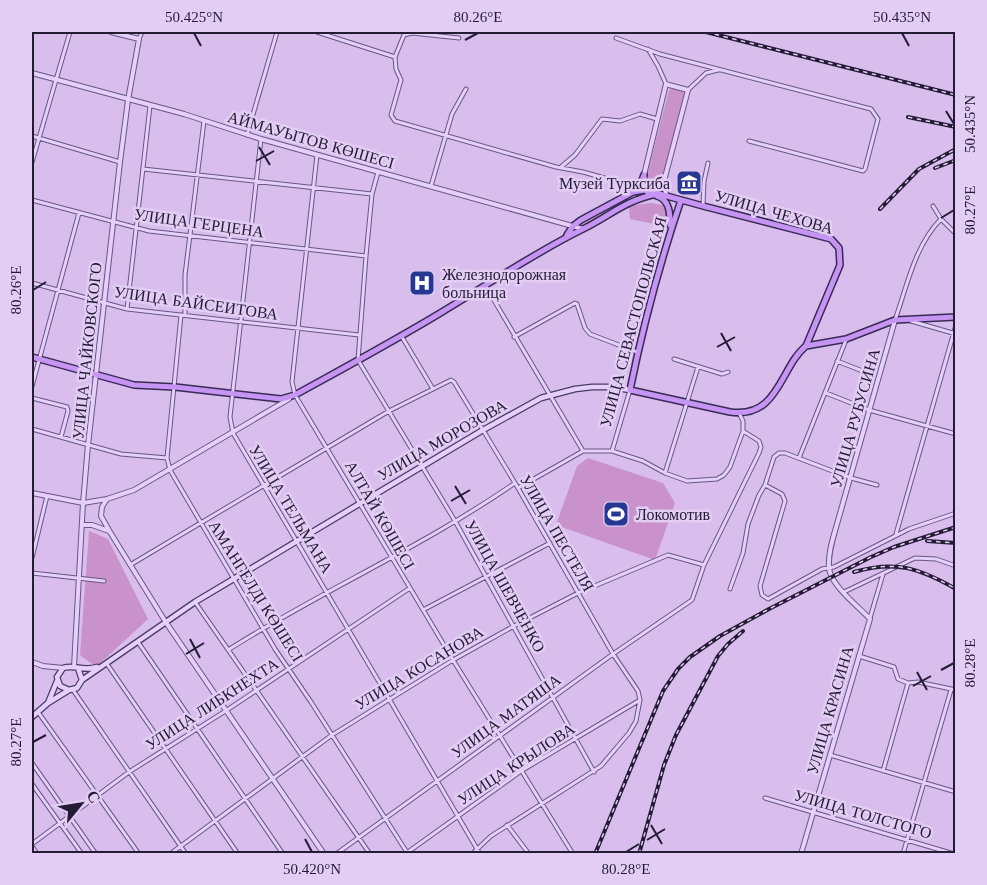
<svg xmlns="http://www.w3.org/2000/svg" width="987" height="885" font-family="'Times New Roman',serif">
<rect width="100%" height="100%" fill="#d8bded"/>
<path fill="#c992cb" d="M674,88L683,91L685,96L662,183L658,187L648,184L646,179L669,90Z
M651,203L669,206L664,226L630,219L629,206Z
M588,458L663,483L675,503L655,560L556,525L577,466Z
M89,531L108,539L148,619L96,667L80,655Z"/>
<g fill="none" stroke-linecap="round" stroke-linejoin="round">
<g stroke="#685685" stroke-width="5">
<path id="minor" d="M317,32L395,57
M459,38L412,33L404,35L395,57L396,69L401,80L391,115L395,121L556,167L583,172L644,189
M616,38L660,54L871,109L878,119L865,169L863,171L749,141
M139,39L142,32
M648,49L658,66L666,84
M688,90L706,73L718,70
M247,135L277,32
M32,136L120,162
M261,139L230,417L233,433L480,854
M317,155L292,382L295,395L453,660L573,854
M32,162L70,32
M561,167L575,155L602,119L620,121L640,114L657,119
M143,169L372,194
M378,172L372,194L366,256L358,360L455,521L594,772
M431,186L452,114L466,89
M32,200L149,231L366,256
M703,205L704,181L708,163
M933,206L941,219L956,234
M32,283L127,309L359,335
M485,285L583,451
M127,309L150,106
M181,315L167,458L170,470L275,649L311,702L408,854
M185,315V275L204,121
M895,320C907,286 915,245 941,219
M911,321L956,334
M402,337L433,389
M514,337L575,303L577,304L585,328L590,334L637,352
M674,359L722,374L728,372
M837,361L865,372
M32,386L79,213
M826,393L869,410L956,434
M32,398L67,407L68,411L61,437
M32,429L121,454L167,458
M612,451L630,390
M799,458L846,340
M665,473L698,367
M765,485L782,494L785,501L760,586L762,595L768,599L822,569L834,567L909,529L956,513
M518,488L583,451H612L643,461L665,473L687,481L717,479L724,475L730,467L743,431V421L739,413
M896,534L956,325
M32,558L47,496
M130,565L389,411L451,380L454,382L518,488L613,654L638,691L640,700L636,721L629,733L601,766L491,836L472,854
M32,573L104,581
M730,589L743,553L748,524L759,495L765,485L774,457L779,453H785L851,478L877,485
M844,592L915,558L936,559L956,566
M195,602L370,854
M423,610L550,543
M870,618L883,574
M138,642L283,854
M228,650C321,591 424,546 515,483
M859,656L894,667L898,679L908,683L918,682L956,690
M107,664L238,854
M73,690L186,854
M38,712L139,854
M830,755L956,792
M32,763L96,854
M883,771L908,683
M32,784L82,854
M765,798L954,854
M507,825L529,854
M32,844L129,772L227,710L410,588
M32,846L37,854
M408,852L521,771L640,700
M170,854L332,735L453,660L514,626L578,593L668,555L704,565
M336,854L613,654L692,600L704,565L759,453L761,447L759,441L743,431
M903,854L951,690"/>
</g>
<g stroke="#685685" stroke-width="6">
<path id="tertiary" d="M32,73L184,114L261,139L583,229
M647,192L644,175L666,84L669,85L688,90L664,181L666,195
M32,493L83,503L107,499L134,490L289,399
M107,499L102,507L101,516L110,532L165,621L324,854
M82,525H92L109,531
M32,662L43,666L63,668
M74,667L83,503L88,445L120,162L128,100L139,39L111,32
M801,854L870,619C858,606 829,584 829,567C828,553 833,538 837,524L895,320"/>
</g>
<g stroke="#4a3a67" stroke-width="7">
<path id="secondary" d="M78,668L82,680L77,688L69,690L60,686L57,677L63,668C76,664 82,672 97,667
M82,680L195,602L483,430L541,398L575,389L592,387H611L630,390
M48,703L57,681
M32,717L48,703L69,690"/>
</g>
<g stroke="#382b53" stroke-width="8">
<path id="primary" d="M630,192L641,183L644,175
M657,196C670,200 670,214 670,225
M681,200C660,262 643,326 630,390L730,412C779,419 780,367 806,346
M567,235L573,226L581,220L633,192L645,190L703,206L831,239L839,248L840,265L806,346
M806,346L846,339L895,320L956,317
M32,357L134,385L175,387L281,399L295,395C344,368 394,341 442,312C489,284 534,253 583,229C611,215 626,200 657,194"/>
</g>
<use href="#minor" stroke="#e6d0f9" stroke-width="3"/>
<use href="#tertiary" stroke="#e6d0f9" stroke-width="4"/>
<use href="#secondary" stroke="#e6d0f9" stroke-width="4.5"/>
<use href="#primary" stroke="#c694f2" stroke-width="5"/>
<g stroke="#241b34" stroke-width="4">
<path id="rail" d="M706,32L956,95
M908,117L956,127
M935,168L956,160
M880,209L919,169L954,150
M927,541L956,543
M854,572C896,560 919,568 956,589
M595,854L663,691L678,669L690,657L720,636L769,609L871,557L894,547L956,527
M639,854L664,765L676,735L718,656L728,644L743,631"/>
</g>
<use href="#rail" stroke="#e3cdf5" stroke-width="1.5" stroke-dasharray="4.5" stroke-linecap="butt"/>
</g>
<path fill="none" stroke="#241b34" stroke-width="2" d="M194,33L201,46M902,33L909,46M465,40L478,33M946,111L954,124M259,147L270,165M256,161L274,151M941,218L954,210M33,290L46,282M721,333L731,351M717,347L735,337M455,486L466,504M451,501L470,490M190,639L200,658M186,654L204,643M941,670L954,663M917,672L927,690M913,686L931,676M33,742L46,735M651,825L662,844M305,839L312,852M647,840L665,829M626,852L639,844"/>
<defs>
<g id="museum-square" transform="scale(1.35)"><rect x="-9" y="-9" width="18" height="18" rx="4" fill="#273894" stroke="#e3cdf5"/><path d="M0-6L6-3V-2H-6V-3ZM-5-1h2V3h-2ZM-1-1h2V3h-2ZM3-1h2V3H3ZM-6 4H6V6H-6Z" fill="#fff"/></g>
<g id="hospital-square" transform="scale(1.35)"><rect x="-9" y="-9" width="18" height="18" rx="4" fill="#273894" stroke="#e3cdf5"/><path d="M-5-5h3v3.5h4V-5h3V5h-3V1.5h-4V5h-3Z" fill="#fff"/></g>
<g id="stadium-square" transform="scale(1.35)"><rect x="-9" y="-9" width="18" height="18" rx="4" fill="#273894" stroke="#e3cdf5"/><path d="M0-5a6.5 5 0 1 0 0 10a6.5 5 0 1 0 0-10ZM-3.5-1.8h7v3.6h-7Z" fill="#fff"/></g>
</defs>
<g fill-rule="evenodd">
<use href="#museum-square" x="689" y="183"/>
<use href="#hospital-square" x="422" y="283"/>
<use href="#stadium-square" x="616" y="514"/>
</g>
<g text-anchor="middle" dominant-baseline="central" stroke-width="5" stroke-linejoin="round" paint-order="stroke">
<g font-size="16" fill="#241b34" stroke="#e3cdf5">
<text transform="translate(311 140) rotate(16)">АЙМАУЫТОВ КӨШЕСІ</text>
<text transform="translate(774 212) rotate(16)">УЛИЦА ЧЕХОВА</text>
<text transform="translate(199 223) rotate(8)">УЛИЦА ГЕРЦЕНА</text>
<text transform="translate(196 303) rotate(8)">УЛИЦА БАЙСЕИТОВА</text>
<text transform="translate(633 322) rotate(-75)">УЛИЦА СЕВАСТОПОЛЬСКАЯ</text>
<text transform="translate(87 351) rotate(-84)">УЛИЦА ЧАЙКОВСКОГО</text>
<text transform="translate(855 418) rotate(-74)">УЛИЦА РУБУСИНА</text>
<text transform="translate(442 440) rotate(-30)">УЛИЦА МОРОЗОВА</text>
<text transform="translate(291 509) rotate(59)">УЛИЦА ТЕЛЬМАНА</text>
<text transform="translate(380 515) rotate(60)">АЛТАЙ КӨШЕСІ</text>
<text transform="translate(557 533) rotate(60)">УЛИЦА ПЕСТЕЛЯ</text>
<text transform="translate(505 586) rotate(61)">УЛИЦА ШЕВЧЕНКО</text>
<text transform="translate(256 591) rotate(58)">АМАНГЕЛДІ КӨШЕСІ</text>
<text transform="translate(419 668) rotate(-31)">УЛИЦА КОСАНОВА</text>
<text transform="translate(212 704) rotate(-33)">УЛИЦА ЛИБКНЕХТА</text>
<text transform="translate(830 710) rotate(-74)">УЛИЦА КРАСИНА</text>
<text transform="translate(506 716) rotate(-36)">УЛИЦА МАТЯША</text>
<text transform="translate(516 764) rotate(-33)">УЛИЦА КРЫЛОВА</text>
<text transform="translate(863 814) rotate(16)">УЛИЦА ТОЛСТОГО</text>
</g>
<g font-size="16" fill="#241b34" stroke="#e3cdf5" text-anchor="start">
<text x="670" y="183" text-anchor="end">Музей Турксиба</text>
<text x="442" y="274">Железнодорожная<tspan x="442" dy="18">больница</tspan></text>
<text x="636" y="514">Локомотив</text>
</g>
</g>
<rect width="987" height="885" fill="none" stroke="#e3cdf5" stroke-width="66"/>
<g transform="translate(81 804) rotate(60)" stroke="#e3cdf5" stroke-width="4.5" paint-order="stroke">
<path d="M0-4.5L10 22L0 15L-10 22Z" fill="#241b34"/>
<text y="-9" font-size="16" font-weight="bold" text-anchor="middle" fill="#241b34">С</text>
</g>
<rect x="33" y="33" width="921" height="819" fill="none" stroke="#241b34" stroke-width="2"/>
<g font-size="15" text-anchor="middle" fill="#241b34">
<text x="194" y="22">50.425°N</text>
<text x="478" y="22">80.26°E</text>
<text x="902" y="22">50.435°N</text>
<text transform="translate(970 124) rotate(-90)" y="5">50.435°N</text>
<text transform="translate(970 210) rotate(-90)" y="5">80.27°E</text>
<text transform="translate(16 290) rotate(-90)" y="5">80.26°E</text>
<text transform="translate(970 663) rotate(-90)" y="5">80.28°E</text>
<text transform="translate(16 742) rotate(-90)" y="5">80.27°E</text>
<text x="312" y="874">50.420°N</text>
<text x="626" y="874">80.28°E</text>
</g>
</svg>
